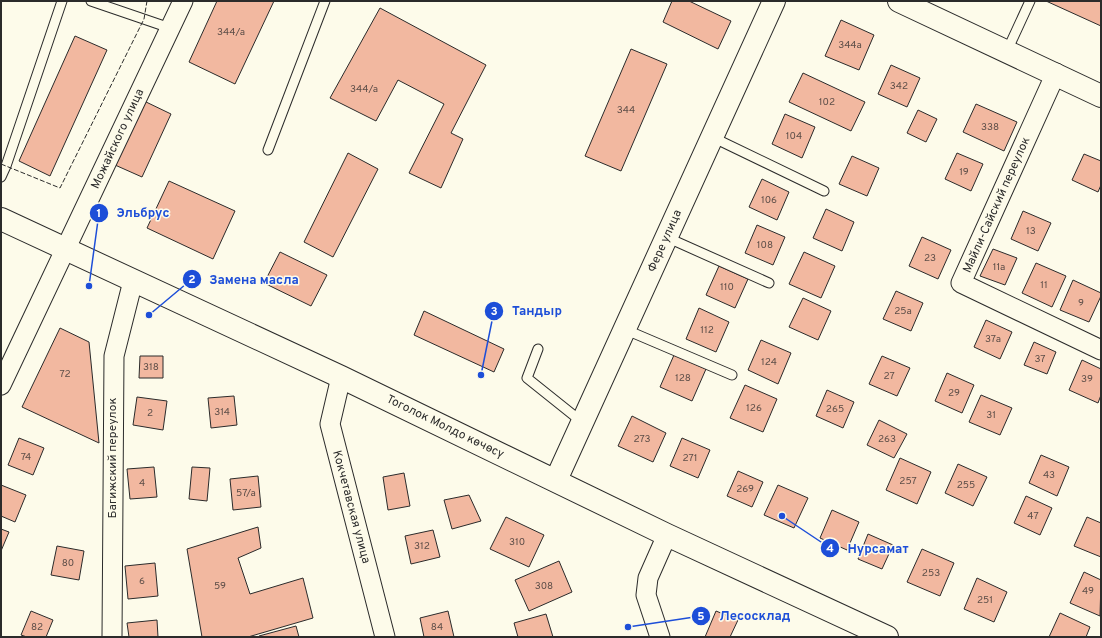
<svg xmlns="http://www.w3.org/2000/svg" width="1102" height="638" font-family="Overpass,sans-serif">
<rect width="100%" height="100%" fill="#fdfbea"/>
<path fill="#f2b8a0" stroke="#2b2b2b" d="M217,1H274L235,84L189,62Z
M672,1H689L731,21L718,49L663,22Z
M1046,1H1101V26Z
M380,8L486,65L451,133L463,139L441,188L409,173L444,104L398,80L376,121L330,98Z
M841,20L874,35L859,70L825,56Z
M75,36L107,50L50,176L19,161Z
M631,49L667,64L621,171L585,156Z
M891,65L920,78L907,107L878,94Z
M803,73L865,102L851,131L789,102Z
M144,101L171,114L142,177L115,165Z
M976,104L1017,122L1004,151L963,132Z
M918,110L937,119L926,142L907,133Z
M785,114L815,127L802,158L772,144Z
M348,153L378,169L333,257L304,242Z
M957,153L983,164L971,191L945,179Z
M1084,154L1101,161V185L1098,192L1072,180Z
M852,156L879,168L867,196L839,184Z
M762,179L789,192L777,220L749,207Z
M169,181L235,211L213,259L147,228Z
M826,209L854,222L842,251L813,238Z
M1023,211L1051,223L1038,251L1011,239Z
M757,225L785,237L773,265L745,253Z
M922,237L951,250L938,279L909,266Z
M993,249L1017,258L1005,285L980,276Z
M280,252L327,275L311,306L264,283Z
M804,252L835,266L821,298L789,284Z
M1036,263L1066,276L1052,307L1022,293Z
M719,266L748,279L735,308L706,295Z
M1073,280L1101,293V296L1089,322L1060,310Z
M896,291L923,303L911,331L883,319Z
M803,298L831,311L818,340L789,327Z
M699,308L729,322L716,352L686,339Z
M424,311L504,349L494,372L414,335Z
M986,320L1012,332L1000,359L974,347Z
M60,328L89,342L99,443L22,407Z
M761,340L791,353L778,384L748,370Z
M1034,342L1056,352L1047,374L1024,365Z
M674,355L706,369L692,401L660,387Z
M140,356H163V378H139Z
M882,356L910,368L897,396L869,384Z
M1082,360L1101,369V395L1098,403L1069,390Z
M947,373L974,385L962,413L935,401Z
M745,385L777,399L763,432L730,418Z
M827,390L854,402L843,428L816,416Z
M981,395L1012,408L1000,435L969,422Z
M234,396L237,425L211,428L208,398Z
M137,397L167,401L163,430L133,425Z
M632,416L666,433L653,462L618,446Z
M879,420L907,434L894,458L867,445Z
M19,438L44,448L33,475L8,465Z
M682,438L710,450L698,478L670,466Z
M1041,455L1069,467L1057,496L1029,483Z
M900,458L931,472L917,504L886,490Z
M958,464L987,477L973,506L945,493Z
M154,467L157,497L130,499L127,469Z
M192,467L210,468L207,501L189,499Z
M738,471L763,482L752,507L727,496Z
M404,473L410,506L388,510L383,477Z
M258,476L261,507L233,510L230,479Z
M1,485L26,495L15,522L1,516Z
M778,485L808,498L794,528L764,515Z
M469,495L481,521L452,529L444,500Z
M1026,496L1052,508L1040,535L1014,523Z
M832,510L859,522L847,550L820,538Z
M506,517L544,535L529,567L490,549Z
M1087,517L1101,523V557L1074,546Z
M258,527L261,548L238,558L250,594L303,578L313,618L248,637H202L187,549Z
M1,529L9,532L1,551Z
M433,530L440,557L411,564L405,536Z
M868,534L893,545L882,569L858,559Z
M57,546L84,551L79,580L51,575Z
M922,549L954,563L940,596L907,582Z
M559,561L572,592L529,611L515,580Z
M155,563L158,596L128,599L125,566Z
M1084,572L1101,580L1100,616L1070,603Z
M977,578L1007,592L994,622L964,609Z
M31,611L53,620L46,637H27L21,635Z
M448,611L454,637H424L420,618Z
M716,611L738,620L730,637H705Z
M1060,613L1090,627L1086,637H1049Z
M546,614L553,637H518L514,623Z
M157,620L158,637H129L127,623Z
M296,626L299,637H259V636Z"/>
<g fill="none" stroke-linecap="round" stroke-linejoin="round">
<g stroke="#2b2b2b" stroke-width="11">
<path id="lane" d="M91,1L170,28
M1007,51L1030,1
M712,137L824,191
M268,150L325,1
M1,177L6,166L62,1
M666,237L769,283
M624,329L732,375
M538,349L527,378L582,422"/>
</g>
<g stroke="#2b2b2b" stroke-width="21">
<path id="street" d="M1056,73L961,283L1101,350
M341,377L330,424L385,637
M1,385L183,1
M112,637L114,356L133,281
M660,637L646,595L648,578L667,535"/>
</g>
<g stroke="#2b2b2b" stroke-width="24">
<path id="secondary" d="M899,1L1101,96
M1,219L341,377L667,535L887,637
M556,480L774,1"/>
</g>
<use href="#lane" stroke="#fdfbea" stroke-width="9"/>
<use href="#street" stroke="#fdfbea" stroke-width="19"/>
<use href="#secondary" stroke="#fdfbea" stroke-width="22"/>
<path stroke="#2b2b2b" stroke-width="1" stroke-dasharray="5 2" stroke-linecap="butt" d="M1,164L60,188L144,19L147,1"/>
</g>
<g text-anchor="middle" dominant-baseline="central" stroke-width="3" stroke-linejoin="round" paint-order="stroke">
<g font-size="10" fill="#5d4e48">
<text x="231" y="32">344/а</text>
<text x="850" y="45">344а</text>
<text x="899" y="86">342</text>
<text x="364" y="89">344/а</text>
<text x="827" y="102">102</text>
<text x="626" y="110">344</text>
<text x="990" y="127">338</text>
<text x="794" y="136">104</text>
<text x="964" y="172">19</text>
<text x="769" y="200">106</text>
<text x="1031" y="231">13</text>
<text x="765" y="245">108</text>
<text x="930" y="258">23</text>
<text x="999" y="267">11а</text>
<text x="1044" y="285">11</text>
<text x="727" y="287">110</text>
<text x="1081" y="303">9</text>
<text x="903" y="311">25а</text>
<text x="707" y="330">112</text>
<text x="993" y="339">37а</text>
<text x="1040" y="359">37</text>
<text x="769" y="362">124</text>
<text x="151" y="367">318</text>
<text x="65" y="374">72</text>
<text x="889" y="376">27</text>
<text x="683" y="378">128</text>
<text x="1087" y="379">39</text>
<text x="954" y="393">29</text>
<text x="754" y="408">126</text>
<text x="835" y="409">265</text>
<text x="222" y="412">314</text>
<text x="150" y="413">2</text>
<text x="991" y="415">31</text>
<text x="642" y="439">273</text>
<text x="887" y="439">263</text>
<text x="26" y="457">74</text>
<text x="690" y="458">271</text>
<text x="1049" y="475">43</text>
<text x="908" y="481">257</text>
<text x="142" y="483">4</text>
<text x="966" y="485">255</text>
<text x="745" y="489">269</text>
<text x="246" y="493">57/а</text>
<text x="1033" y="516">47</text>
<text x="517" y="542">310</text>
<text x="422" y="546">312</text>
<text x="68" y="563">80</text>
<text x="931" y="573">253</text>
<text x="142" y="581">6</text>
<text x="220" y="586">59</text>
<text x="544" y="586">308</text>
<text x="1088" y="591">49</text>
<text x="985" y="600">251</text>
<text x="37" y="627">82</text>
<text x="437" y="627">84</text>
</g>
<g font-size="12" fill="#2b2b2b" stroke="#fdfbea">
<text transform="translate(118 139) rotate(-65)">Можайского улица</text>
<text transform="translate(997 205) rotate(-66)">Майли-Сайский переулок</text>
<text transform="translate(665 241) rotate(-66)">Фере улица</text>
<text transform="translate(445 427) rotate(26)">Тоголок Молдо көчөсү</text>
<text transform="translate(113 458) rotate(-90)">Багижский переулок</text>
<text transform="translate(351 507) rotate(75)">Кокчетавская улица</text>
</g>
</g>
<path fill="none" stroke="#1d4ed8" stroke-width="1.5" d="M89 286L99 213M149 315L192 279M481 375L494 311M782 516L830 548M628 627L701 616"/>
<g fill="#1d4ed8" stroke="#fdfbea" stroke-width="1.5">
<circle cx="89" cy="286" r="4"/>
<circle cx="149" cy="315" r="4"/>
<circle cx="481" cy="375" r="4"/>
<circle cx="782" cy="516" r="4"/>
<circle cx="628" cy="627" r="4"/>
<circle cx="99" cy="213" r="10"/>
<circle cx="192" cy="279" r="10"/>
<circle cx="494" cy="311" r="10"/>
<circle cx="830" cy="548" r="10"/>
<circle cx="701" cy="616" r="10"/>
</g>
<g font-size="12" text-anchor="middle" font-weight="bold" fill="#fff">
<text x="99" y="217">1</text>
<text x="192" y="283">2</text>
<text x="494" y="315">3</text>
<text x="830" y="552">4</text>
<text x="701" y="620">5</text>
</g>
<g font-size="13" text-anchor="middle" font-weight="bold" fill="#1d4ed8" stroke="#fdfbea" stroke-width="3" stroke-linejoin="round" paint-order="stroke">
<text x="143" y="217">Эльбрус</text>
<text x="254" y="284">Замена масла</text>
<text x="537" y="315">Тандыр</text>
<text x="878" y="553">Нурсамат</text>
<text x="755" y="620">Лесосклад</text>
</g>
<rect width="1102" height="638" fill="none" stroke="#2b2b2b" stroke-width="4"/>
</svg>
